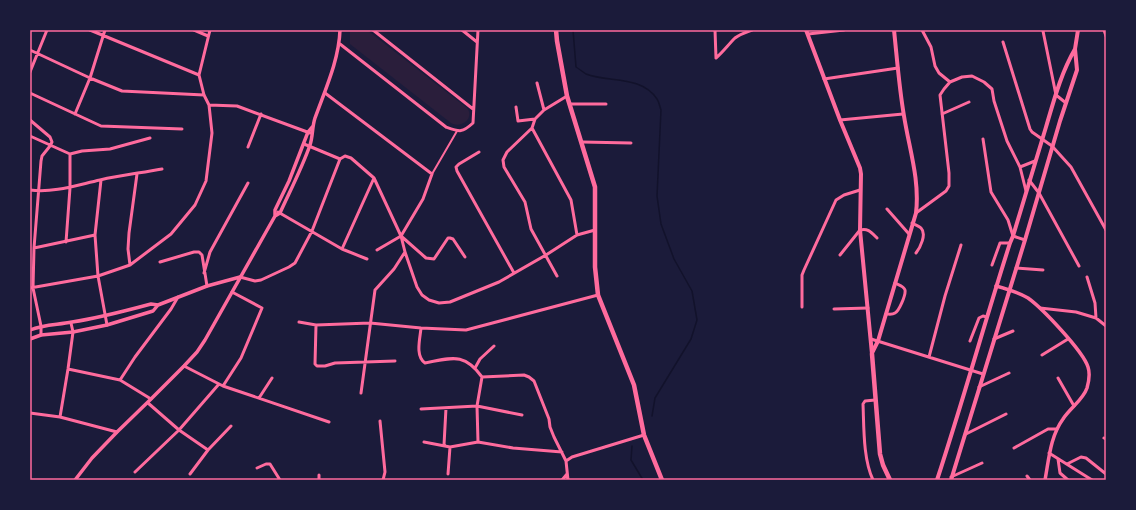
<svg xmlns="http://www.w3.org/2000/svg" width="1136" height="510" font-family="Poppins,sans-serif">
<rect width="100%" height="100%" fill="#1b1b3a"/>
<path fill="#2a1e3b" d="M350,30H367L467,108C475,118 461,129 451,123L350,44Z"/>
<g fill="none" stroke-linecap="round" stroke-linejoin="round">
<path stroke="#12122b" stroke-width="1.5" d="M573,30L576,67C579,69 583,72 586,74C609,83 641,75 657,99C659,102 660,107 661,110L657,196L661,224L674,259L692,291L697,320L691,339L655,398L652,416
M632,446L631,460L643,480"/>
<path stroke="#ff6b9d" stroke-width="2" d="M432,174L457,131"/>
<path stroke="#ff6b9d" stroke-width="3" d="M90,30L199,75
M194,30L208,36
M373,30L473,109
M462,30L477,42
M715,30L716,58
M922,30L931,47L935,66L939,73L950,82
M1104,30L1106,36
M1043,31L1056,95L1066,103
M808,34L844,30
M1003,42L1030,129L1032,132L1052,146L1071,167L1106,230
M340,44L446,127C460,132 462,133 473,123L478,30
M30,50L90,78L122,91L204,95
M716,58C723,52 728,45 735,38C740,34 747,32 752,30
M30,72L47,30
M824,79L898,68
M537,83L544,110
M30,93L101,126L182,129
M325,93L432,174L423,199L401,236L377,250
M570,104H606
M209,105L237,106L310,133
M516,107L518,121L535,119
M75,114L90,78L105,30
M942,114L969,102
M30,120L50,137L52,142L50,146
M840,120L903,114
M532,128L571,200L577,235
M30,136L70,154L82,151L110,149L150,138
M983,139L991,192L1008,220L1013,236L1025,240
M582,142L631,143
M304,144L340,159
M248,147L261,114
M479,152L459,164L456,167L457,171L514,273
M340,159L345,156L351,158L374,178L401,236L405,252L417,287L422,295L429,300L439,303L450,302L499,282L546,255L577,235L595,230
M1020,167L1035,161
M101,180L95,235L98,276L107,325
M1029,180L1039,193L1079,266
M30,190C54,193 77,185 100,180C121,175 141,173 162,169
M887,209L909,234
M278,212L342,249L367,259
M916,213L946,191L949,186V173L940,95L944,89L950,82L962,77L972,76L984,82L992,89L994,101L1007,141L1020,167L1026,191
M912,223C915,225 919,226 921,228C927,234 920,248 916,253
M401,236L426,258L434,259L448,238H450L453,239L465,257
M66,242L70,188V154
M34,248L95,235
M342,249L374,178
M840,255L860,230C868,228 871,232 877,238
M160,262L194,252H199L202,255L207,286
M130,265L128,249L129,233L137,174
M992,265L1000,243H1010
M1016,268L1043,270
M204,273L210,252L248,183
M557,276L531,229L525,202L504,167L503,160L507,152L532,128L535,119L544,110L567,96
M240,277L255,281L261,280L289,267L295,263L312,231L340,159
M1087,277L1095,303L1096,318
M30,288L98,276L130,265L171,234L195,205L206,181L212,133L209,105L204,95L199,75L210,30
M802,307V275L804,270L836,200L844,195L860,190
M1040,308L1076,312L1096,318L1106,326
M834,309L868,308
M886,314C889,314 892,315 895,313C899,311 906,295 905,290C904,286 899,285 895,283
M299,322L316,325L370,323L421,328L466,330L598,295
M316,325L315,364L317,366H325L335,363L395,361
M421,328C420,339 415,356 425,363C452,358 464,352 482,377
M41,335V326L33,288L34,248L41,161L42,156L50,146
M871,339L983,374
M994,339L1013,331
M970,341L979,318L983,316L987,317
M1042,355L1068,339
M929,357L945,296L961,245
M184,366L223,386L329,422
M475,368L480,359L494,346
M68,369L120,380L151,399
M482,377L524,375L529,377L534,381L549,419L550,427L554,437L566,461L568,480
M1058,378L1074,406
M120,380L135,357L171,309L178,297
M223,386L241,358L262,308L232,292
M979,387L1009,373
M361,393L375,290L394,269L405,252
M259,398L272,378
M148,403L179,430L208,450
M421,409L477,406L522,415
M30,413L60,417L117,432
M60,417L68,369L73,332L71,323
M380,421L385,472L383,480
M966,434L1006,414
M1104,438L1106,439
M424,442L450,447L478,442L477,406L482,377
M478,442L513,448L562,452
M444,445L446,408
M1014,448L1048,429H1057
M1049,453L1092,480
M1058,459L1060,473L1068,480
M566,461L572,457L644,435
M1067,464L1081,457L1086,458L1106,474
M257,468L266,464H270L280,480
M135,472L179,430L219,384
M190,474L208,450L231,426
M448,474L450,447
M1027,476L1030,480
M951,477L982,463
M319,480V475
M562,480L567,474
M873,480C863,459 864,427 863,404L865,401L875,400"/>
<path stroke="#ff6b9d" stroke-width="3.5" d="M275,216L280,213C290,191 302,168 310,145C313,136 312,127 315,118C325,90 339,60 340,30
M996,286C1007,289 1018,292 1028,298C1042,308 1083,351 1088,367C1090,373 1089,381 1087,388C1083,400 1070,408 1063,419C1050,437 1049,459 1045,480
M30,330C45,324 57,325 72,322C99,318 125,311 151,304L158,305L207,286L240,277
M30,339L41,335L73,332L107,325L153,311L158,305
M75,480L92,458L117,432L151,399L184,366L197,352L205,340L275,216V210L289,181L308,132L313,126"/>
<path stroke="#ff6b9d" stroke-width="4" d="M806,30L840,120L860,168L861,174L860,230L872,354
M872,353L878,341L916,213C920,180 909,148 904,116C899,87 897,58 894,30
M937,480C963,401 985,321 1010,243L1013,236C1024,199 1035,163 1046,127C1054,100 1061,73 1075,49
M951,480L1025,240L1060,121L1077,70L1075,49L1078,30"/>
<path stroke="#ff6b9d" stroke-width="4.5" d="M556,30L557,41L567,96L595,187V267L598,295L634,385L644,435L662,480
M872,354L880,454L883,465L890,480"/>
</g>
<rect width="1136" height="510" fill="none" stroke="#1b1b3a" stroke-width="62"/>
<rect x="31" y="31" width="1074" height="448" fill="none" stroke="#ff6b9d" stroke-width="1.5"/>
</svg>
